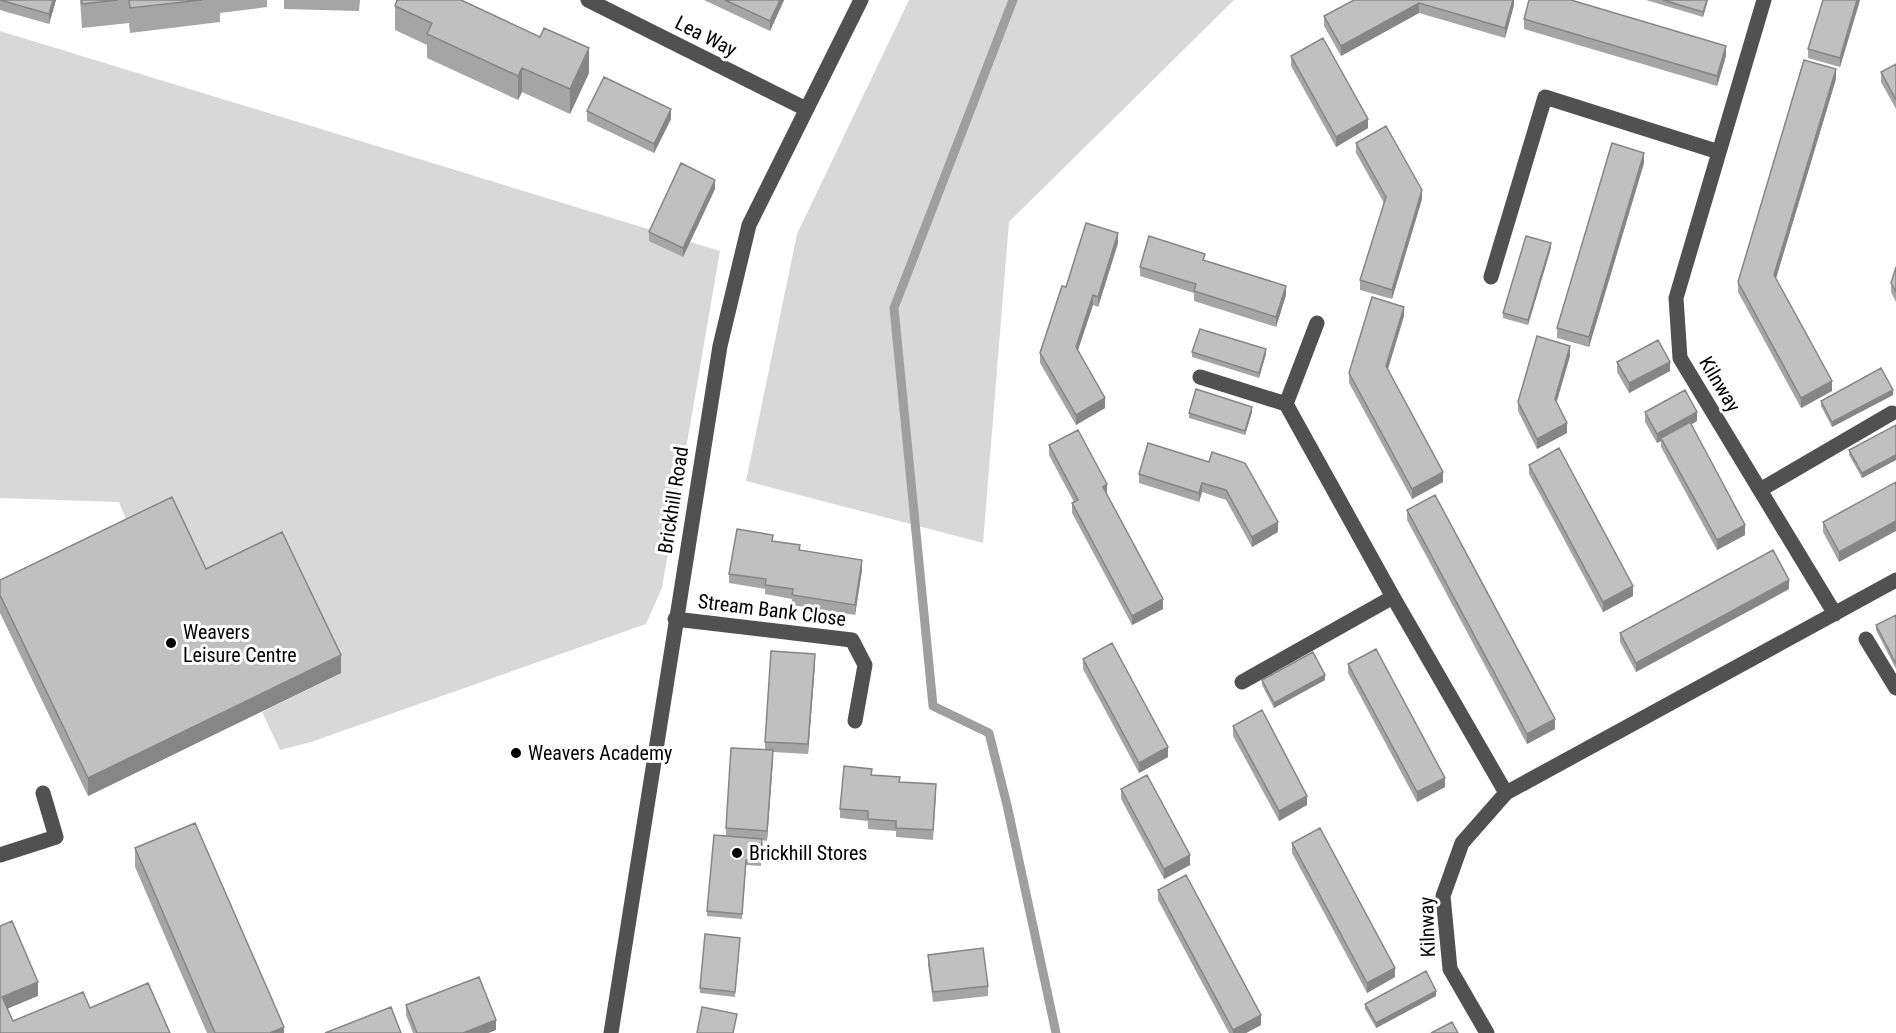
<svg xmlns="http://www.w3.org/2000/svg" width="1896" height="1033" font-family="'Roboto Condensed',sans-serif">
<rect width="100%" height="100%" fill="#fff"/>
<path fill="#d8d8d8" d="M909,0H1234L1009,222L983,543L746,481L797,234Z
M0,31L720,251L662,588L646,624L311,742L280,750L262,712L341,673L206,587L132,534L119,502L0,498Z"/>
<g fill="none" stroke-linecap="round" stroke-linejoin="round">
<path stroke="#9f9f9f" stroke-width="9" d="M1013,0L894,308L933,706L989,733L1007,805L1056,1033"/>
<path stroke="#515151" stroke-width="15" d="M588,0L806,109
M1764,0L1676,298L1680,358L1835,614
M1491,277L1545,97L1719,152
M1317,323L1286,404L1393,597L1506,793
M1200,377L1286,404
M1760,490L1892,413
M675,619L852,640L865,665L855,721
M1866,639L1896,688
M1242,682L1393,597
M0,855L56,837L43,793
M611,1033L720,346L749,225L861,0
M1487,1033L1450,969L1443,896L1462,843L1506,793L1896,580"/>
</g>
<path fill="#a5a5a5" d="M0,0H56L49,24L0,10Z
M80,0H267V7L220,13V22L130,33L129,23L82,28Z
M284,0H360L359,11L284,9Z
M704,0H784L770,31Z
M1354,0H1514V5L1505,38L1419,13L1341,56L1324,26V16Z
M1646,0H1708L1703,17Z
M1823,0H1860L1840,67L1808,58V49Z
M395,6L589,73L570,114L522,92L518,100L427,58V45L395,30Z
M1524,19L1726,56L1717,86L1524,29Z
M1291,56L1368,128L1336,147L1291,66Z
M1896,64V109L1881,82V72Z
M1836,79L1776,278L1832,391L1801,408L1738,292V282Z
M587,111L671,119L654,153L587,121Z
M1356,143L1422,199L1392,299L1360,290V280L1384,203L1356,153Z
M1644,163L1589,347L1557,338V328Z
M715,189L683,257L649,241V232Z
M1118,243L1098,307L1093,305L1078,350L1105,408L1076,425L1040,363V353L1066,287Z
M1551,248L1528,325L1503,318V313Z
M1205,261L1286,295L1276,327L1194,301V293L1140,276V267Z
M1896,267V302L1891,292V283Z
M1404,316L1388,369L1443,482L1412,499L1349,383V373Z
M1192,352L1266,354L1259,378L1192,357Z
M1570,356L1556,402L1567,433L1537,449L1518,411V402Z
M1617,362L1670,371L1629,393L1617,372Z
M1893,395L1832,427L1821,406V401Z
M1252,412L1245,435L1189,418V413Z
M1645,412L1697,421L1691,425L1745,535L1717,550L1661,447V441L1657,443L1645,422Z
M1896,425V460L1862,478L1849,455V450Z
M1049,445L1107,494L1163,609L1132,625L1072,513V503L1074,502L1049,455Z
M1209,462L1278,532L1252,547L1226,500L1202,492L1199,502L1139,483V474Z
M1529,465L1633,596L1603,612L1529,474Z
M1896,482L1839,562L1823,532V522Z
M1407,510L1555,729L1527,744L1407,520Z
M773,541L862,570L855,615L792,605V599L765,594V589L729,583V574Z
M206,569L341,673L88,796L0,613V580Z
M1789,589L1636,672L1620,642V633Z
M1896,615V669L1876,630V625Z
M1083,659L1168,757L1139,773L1083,669Z
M815,664L808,754L773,752L767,841L762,840L761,866L746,865L742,919L707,916V911L726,836V828L765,750V742Z
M1348,664L1445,787L1417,802L1348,673Z
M1262,680H1325L1274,708L1262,685Z
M1233,726L1307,805L1279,821L1233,736Z
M872,775L900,782L936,794L933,840L896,837V831L868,829V821L840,818V809Z
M1121,789L1190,865L1164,879L1121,799Z
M1292,843L1395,977L1367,993L1292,853Z
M135,848L284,1033H207L135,867Z
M1158,890L1261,1025L1246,1033H1229L1158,900Z
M740,943L735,997L700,993V988Z
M928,955L988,986V996L933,1002L928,965Z
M1436,996L1376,1028L1365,1009V1004Z
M406,1005L496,1030L488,1033H413L406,1015Z"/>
<path fill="#868686" d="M53,0H56L49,24V14Z
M780,0H784L770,31V21Z
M1513,0H1514V5L1505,38V28Z
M1707,0H1708L1703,17V12Z
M1857,0H1860L1840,67V58Z
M1419,3V13L1341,56V46Z
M1726,46V56L1717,86V76Z
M589,48V73L570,114V89Z
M522,68V92L518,100V76Z
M1836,69V79L1774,285V275Z
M671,109V119L654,153V144Z
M1368,119V128L1336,147V137Z
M1644,153V163L1589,347V337Z
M715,180V189L683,257V248Z
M1422,190V199L1392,299V290Z
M1118,233V243L1098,307V297Z
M1551,243V248L1528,325V320Z
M1286,286V295L1276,327V317Z
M1093,295V305L1076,356V347Z
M1404,307V316L1386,375V366Z
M1570,346V356L1555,408V399Z
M1266,349V354L1259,378V373Z
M1670,362V371L1629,393V383Z
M1832,381V391L1801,408V398Z
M1893,390V395L1832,427V422Z
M1105,398V408L1076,425V415Z
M1252,407V412L1245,435V431Z
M1697,412V421L1663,440L1661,438V441L1657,443V434Z
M1567,423V433L1537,449V439Z
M1896,455V460L1862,478V473Z
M1443,472V482L1412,499V489Z
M1202,483V492L1199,502V493Z
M1107,484V494L1103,487Z
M1896,521V531L1839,562V552Z
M1278,522V532L1252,547V537Z
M1745,525V535L1717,550V540Z
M862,560V570L855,615V605Z
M1789,580V589L1636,672V663Z
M1633,586V596L1603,612V602Z
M1163,599V609L1132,625V616Z
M815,654V664L808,754V744Z
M341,655V673L88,796V778Z
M1325,675V680L1274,708V703Z
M1555,719V729L1527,744V734Z
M1168,747V757L1139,773V763Z
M773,750V760L767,841V831Z
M1445,778V787L1417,802V792Z
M1307,796V805L1279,821V811Z
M1190,855V865L1164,879V869Z
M1395,968V977L1367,993V983Z
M38,982V996L2,1011V997Z
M1436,991V996L1376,1028V1023Z
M1261,1015V1025L1246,1033H1233V1030Z
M496,1020V1030L488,1033H463Z
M284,1027V1033H270Z"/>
<path fill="#c0c0c0" stroke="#868686" stroke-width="1.5" d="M0,0H53L49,14Z
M82,0H118L82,4Z
M129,0H202L130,8Z
M397,0H461L540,37L544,28L589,48L570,89L522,68L518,76L427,34L432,23L395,6Z
M725,0H780L770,21Z
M1354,0H1513L1505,28L1419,3L1341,46L1324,16Z
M1529,0H1571L1726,46L1717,76L1524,19Z
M1663,0H1707L1703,12Z
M1823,0H1857L1840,58L1808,49Z
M1323,38L1368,119L1336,137L1291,56Z
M1804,60L1836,69L1774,275L1832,381L1801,398L1738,282Z
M1896,64V100L1881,72Z
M604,77L671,109L654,144L587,111Z
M1386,126L1422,190L1392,290L1360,280L1386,197L1356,143Z
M1612,143L1644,153L1589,337L1557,328Z
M681,163L715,180L683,248L649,232Z
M1086,223L1118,233L1098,297L1093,295L1076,347L1105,398L1076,415L1040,353L1062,286L1066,287Z
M1149,236L1205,254L1203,260L1286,286L1276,317L1194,291L1196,284L1140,267Z
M1526,236L1551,243L1528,320L1503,313Z
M1896,267V292L1891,283Z
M1372,297L1404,307L1386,366L1443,472L1412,489L1349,373Z
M1200,329L1266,349L1259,373L1192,352Z
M1537,336L1570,346L1555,399L1567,423L1537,439L1518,402Z
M1658,340L1670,362L1629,383L1617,362Z
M1881,368L1893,390L1832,422L1821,401Z
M1196,389L1252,407L1245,431L1189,413Z
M1685,390L1697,412L1657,434L1645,412Z
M1690,422L1745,525L1717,540L1661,438Z
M1896,425V455L1862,473L1849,450Z
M1078,430L1107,484L1103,487L1163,599L1132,616L1072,503L1078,500L1049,445Z
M1148,443L1209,462L1212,452L1245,463L1278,522L1252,537L1226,490L1202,483L1199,493L1139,474Z
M1559,448L1633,586L1603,602L1529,465Z
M1896,482V521L1839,552L1823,522Z
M1435,495L1555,719L1527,734L1407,510Z
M172,497L206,569L282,532L341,655L88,778L0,595V580Z
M737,529L773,535L772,541L800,545L799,550L862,560L855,605L792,595L793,589L765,585L766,579L729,574Z
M1773,550L1789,580L1636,663L1620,633Z
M1896,615V664L1876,625Z
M1112,643L1168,747L1139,763L1083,659Z
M1376,649L1445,778L1417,792L1348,664Z
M771,651L815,654L808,744L765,742Z
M1313,652L1325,675L1274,703L1262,680Z
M1262,710L1307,796L1279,811L1233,726Z
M731,748L773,750L767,831L726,828Z
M844,766L872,769L871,775L900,777L899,782L936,784L933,830L896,828V821L868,819V811L840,809Z
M1147,775L1190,855L1164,869L1121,789Z
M195,823L284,1027L270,1033H215L135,848Z
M1320,828L1395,968L1367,983L1292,843Z
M714,835L762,839L761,861L746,860L742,914L707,911Z
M1186,875L1261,1015L1233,1030L1158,890Z
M12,921L38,982L2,997L13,1021L83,992L90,1008L148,983L170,1033H0V926Z
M705,934L740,938L735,992L700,988Z
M983,948L988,986L933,992L928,955Z
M1426,971L1436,991L1376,1023L1365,1004Z
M479,977L496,1020L463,1033H417L406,1005Z
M391,1007L401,1033H325Z
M702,1007L737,1014L733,1033H697Z
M1452,1022L1458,1033H1431Z"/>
<g fill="#000" stroke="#fff" stroke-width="2">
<circle cx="171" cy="643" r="6"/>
<circle cx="516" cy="753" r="6"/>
<circle cx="737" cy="853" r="6"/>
</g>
<g text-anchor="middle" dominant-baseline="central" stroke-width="6" stroke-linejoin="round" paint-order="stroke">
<g font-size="20" fill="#000" stroke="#fff">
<text transform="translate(706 36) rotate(27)">Lea Way</text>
<text transform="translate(1720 384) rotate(59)">Kilnway</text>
<text transform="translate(673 500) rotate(-81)">Brickhill Road</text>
<text transform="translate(772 610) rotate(7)">Stream Bank Close</text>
<text transform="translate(1427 927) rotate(-92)">Kilnway</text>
</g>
<g font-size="20" fill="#000" stroke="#fff" text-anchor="start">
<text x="183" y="632">Weavers<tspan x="183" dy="23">Leisure Centre</tspan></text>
<text x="528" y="753">Weavers Academy</text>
<text x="749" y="853">Brickhill Stores</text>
</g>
</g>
</svg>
